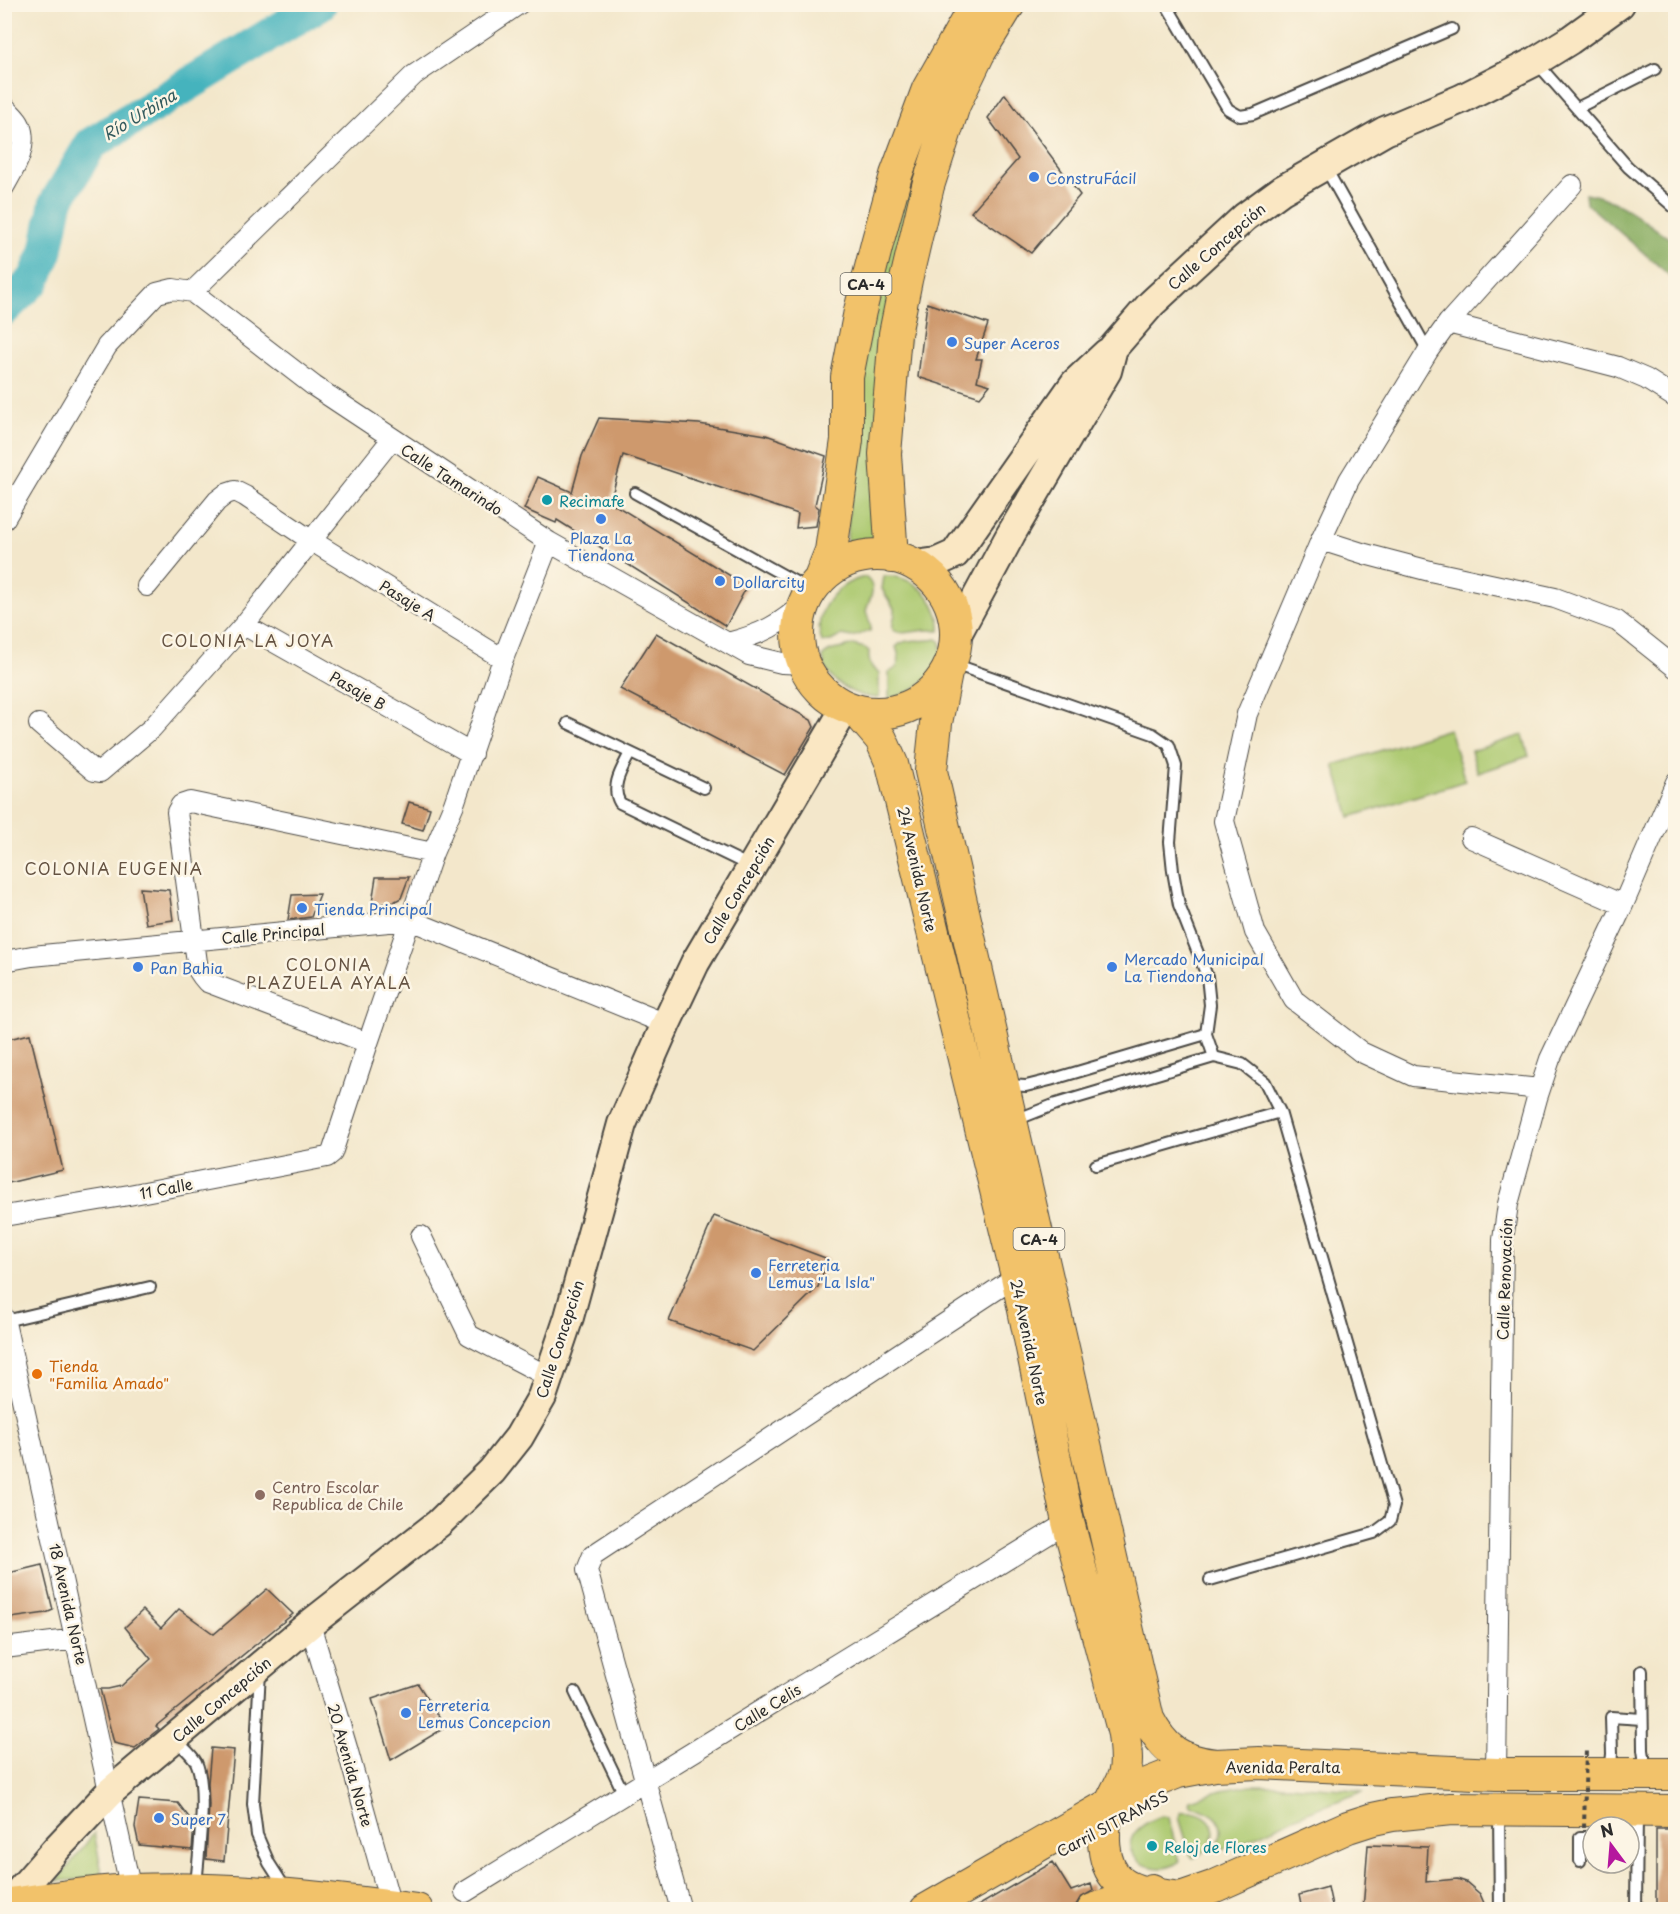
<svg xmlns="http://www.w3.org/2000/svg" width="1680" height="1914" font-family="'Playpen Sans',sans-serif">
<rect width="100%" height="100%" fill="#fcf5e5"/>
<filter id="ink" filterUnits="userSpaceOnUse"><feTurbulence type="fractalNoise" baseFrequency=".0167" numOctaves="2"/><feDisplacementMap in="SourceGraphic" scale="12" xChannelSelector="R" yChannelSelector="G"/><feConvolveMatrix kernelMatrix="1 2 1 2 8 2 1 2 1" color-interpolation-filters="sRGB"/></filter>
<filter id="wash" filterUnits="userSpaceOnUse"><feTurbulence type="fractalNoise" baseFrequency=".008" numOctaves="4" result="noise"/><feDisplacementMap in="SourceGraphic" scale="24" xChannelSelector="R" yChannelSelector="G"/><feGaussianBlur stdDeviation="1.35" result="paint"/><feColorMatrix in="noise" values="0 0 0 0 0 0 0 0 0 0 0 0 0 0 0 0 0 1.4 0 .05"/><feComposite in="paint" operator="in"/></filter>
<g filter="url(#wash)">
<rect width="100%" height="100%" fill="#f3e7cb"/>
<path fill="#acc970" stroke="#6c7a4e" stroke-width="1.5" d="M949,71L878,539L850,543L847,539L856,392L880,253Z
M884,576C908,575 929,590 937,612C940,619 941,624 940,631C936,631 933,630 929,630C917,630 904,636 893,630C891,622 896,617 895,610L882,589Z
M865,577C879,587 869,599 866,611L871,627L870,631L852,637L842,635L831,641L822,642C811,611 837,583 865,577Z
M937,639L941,642C944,671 915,694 889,698V672C901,668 900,657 896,647C907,636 923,643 937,639Z
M853,645L865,648L869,651C868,661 870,668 879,673V698C857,698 824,682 823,656C832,647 842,650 853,645Z
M1449,729L1465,781L1350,817L1334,765Z
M1523,735L1529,756L1478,773L1471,751Z
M1250,1785H1288L1357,1790L1362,1792L1305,1813L1241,1843L1216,1851V1848C1229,1821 1216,1813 1191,1806L1189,1803L1190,1800L1222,1790Z
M1182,1812C1218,1809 1226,1844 1193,1858L1190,1854L1179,1817Z
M1162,1816L1168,1817L1180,1862C1145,1884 1098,1839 1162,1816Z
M94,1833L103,1878L57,1881Z"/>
<path fill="#89ad62" stroke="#5a6c46" stroke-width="1.5" d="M1585,193C1619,198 1647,224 1675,242V280L1586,203Z"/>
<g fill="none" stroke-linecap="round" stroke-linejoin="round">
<path stroke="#44b3bd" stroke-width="34" d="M4,309L34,280L46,252L56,202L91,144L320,4"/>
</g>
<g id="blocks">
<path fill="#ce996d" d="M1005,94L1080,195L1031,253L971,212L1018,159L988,118Z
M927,303L988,324L976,359H982L977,381L990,385L980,397L918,377Z
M599,418L699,424L766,435L826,456L815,505L819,508L816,526L796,528L798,514L623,455L610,502L747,586L726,626L557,520L556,523L524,509L538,477L572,492L582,456Z
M656,633L811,720L814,727L785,775L620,689Z
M409,802L430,808L423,830L402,824Z
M376,877H409L401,898L390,904L372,903Z
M140,888L169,890L173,920L146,924Z
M320,894L311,917L288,920L292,895Z
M30,1034L63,1170L4,1184V1040Z
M714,1216L828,1259L818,1287L753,1351L669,1321Z
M42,1565L53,1610L46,1613L4,1619V1574Z
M267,1589L293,1614L156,1726L159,1729L135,1748L114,1743L100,1689H108L121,1686L151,1659L125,1627L143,1610L161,1628L179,1609L214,1634Z
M418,1684L446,1727L391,1760L372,1699Z
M211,1748L234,1750L224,1861L206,1859L209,1805L208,1783Z
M139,1800L178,1803L194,1824L192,1850L139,1845L135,1827Z
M1656,1829H1676V1910H1656Z
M1368,1845L1428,1847L1426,1882L1457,1879L1466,1882L1480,1894L1487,1910H1363Z
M1053,1862L1071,1891L1091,1884L1093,1891L1080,1898L1076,1905L1062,1910H971Z
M1328,1887L1333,1910H1302L1299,1895Z"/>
</g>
</g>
<g filter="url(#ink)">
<use href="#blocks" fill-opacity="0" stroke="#494743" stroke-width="1.5"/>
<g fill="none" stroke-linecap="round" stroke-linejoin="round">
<g stroke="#494743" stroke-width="14">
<path id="lane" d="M1166,4L1228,109L1240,116L1253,114L1452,29
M1536,62L1628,167L1676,209
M1577,108L1655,69
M1324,165L1428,351
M635,493L812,591
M951,663L1153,734L1169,745L1176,766L1170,842L1173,871L1179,905L1207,976L1210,1005L1206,1034L1214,1057L1242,1064L1265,1082L1280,1112L1394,1506L1390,1521L1374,1533L1210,1580
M568,723L704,788
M630,753C622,769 610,786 620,803L752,867
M1007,1085L1026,1086L1050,1080L1206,1034
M1013,1121L1056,1104L1214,1057
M1096,1165L1280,1112
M5,1321L150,1287
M260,1671L253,1804L257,1835L269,1863L285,1888
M1642,1671L1643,1750L1646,1770
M575,1692L624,1794
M174,1738C181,1746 191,1753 196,1762C208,1787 198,1857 196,1887
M1610,1773L1612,1754L1611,1717L1642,1719
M1499,1813L1500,1910
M1580,1861V1837H1593
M1636,1910L1637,1815"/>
</g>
<g stroke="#494743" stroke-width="22">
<path id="street" d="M4,187C14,169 29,147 20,125C18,119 9,112 5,107
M192,292L314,386L549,542L749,655L782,663L805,664
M1448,323L1618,367L1646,379L1676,398
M4,520L107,346L157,293L173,289L192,292L414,75L519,4
M1321,540L1365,554L1430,571L1555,598L1617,621L1676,668
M147,586L217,501L226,494L235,491L245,496L312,541L503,659
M244,625L472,754
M728,643C762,634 780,625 806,601
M39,724L94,771L100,772L152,728L244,625L392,439
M1471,838L1623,905
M4,961L32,956L410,920L666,1024
M368,1043L207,982L202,976L198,970L177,812L181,805L190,802L433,853
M1540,1089L1413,1076L1361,1052L1294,1000L1255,932L1224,821L1247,714L1321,540L1349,480L1428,351L1448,323L1572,185
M4,1216L129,1195L327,1157L332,1153L368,1043L433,853L454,804L503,659L549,542
M421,1236L469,1335L549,1377
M4,1318L131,1890
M310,1624L347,1748L391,1906
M4,1648L77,1639
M1496,1774L1503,1240L1508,1204L1537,1098L1550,1059L1623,905L1676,782
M465,1892L1068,1522
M681,1910L587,1570L593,1555L1017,1276"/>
</g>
<g stroke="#494743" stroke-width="32">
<path id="secondary" d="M915,565L937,562L955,554L1075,383L1107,353
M956,636L1011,534L1107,371L1113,348L1151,304L1245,217L1282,190L1385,131L1461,99L1536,61L1570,40L1620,4
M4,1909L57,1848L110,1792L310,1624L439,1523L492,1471L519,1437L542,1397L569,1317L622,1124L666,1024L695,963L846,707"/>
</g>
<g stroke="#494743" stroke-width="34">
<path id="primary" d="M798 634a79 79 0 1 1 158 0a79 79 0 1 1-158 0Z
M892,557L885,454L895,334L906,280L928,186L954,105L979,53L1009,4
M819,581L831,551L847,440V377L860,311L878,240L896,175L928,89L976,4
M946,673L936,723L931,771L1148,1719C1164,1750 1180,1761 1215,1765
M857,711L881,739L892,764L1017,1276L1068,1522L1124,1734C1125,1747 1128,1762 1124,1775C1120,1786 1114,1795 1110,1805C1101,1828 1100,1867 1122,1883C1137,1894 1162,1895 1180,1898
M4,1905C46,1899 89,1892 131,1890C226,1886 323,1897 417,1910
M1160,1905L1215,1886L1348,1827L1373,1819L1392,1815L1451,1809L1676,1811
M926,1910L1140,1787L1178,1772L1215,1765L1259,1763L1496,1774H1676
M1093,1910L1152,1890"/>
</g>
<use href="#lane" stroke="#fff" stroke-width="10"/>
<use href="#street" stroke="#fff" stroke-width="20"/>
<use href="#secondary" stroke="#fae7c3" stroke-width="28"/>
<use href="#primary" stroke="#f2c26a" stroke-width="32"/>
<path stroke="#494743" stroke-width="4" stroke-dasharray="4.5 4.5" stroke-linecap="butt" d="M1584,1828L1586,1749"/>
</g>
</g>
<g fill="#3f7fe0" stroke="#fcf5e5" stroke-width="2">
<circle cx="1034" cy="177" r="6"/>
<circle cx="952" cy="342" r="6"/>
<circle cx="601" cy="519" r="6"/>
<circle cx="720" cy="581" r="6"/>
<circle cx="302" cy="908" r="6"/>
<circle cx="138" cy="967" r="6"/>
<circle cx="1112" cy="967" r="6"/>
<circle cx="756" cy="1273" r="6"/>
<circle cx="406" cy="1713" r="6"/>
<circle cx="159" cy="1818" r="6"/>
</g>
<g fill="#0f9aa8" stroke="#fcf5e5" stroke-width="2">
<circle cx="547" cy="500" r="6"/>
<circle cx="1152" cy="1846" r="6"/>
</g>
<circle fill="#e8710a" stroke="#fcf5e5" stroke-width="2" cx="37" cy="1374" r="6"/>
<circle fill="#8d6e63" stroke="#fcf5e5" stroke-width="2" cx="260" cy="1495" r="6"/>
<g text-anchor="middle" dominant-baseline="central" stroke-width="5" stroke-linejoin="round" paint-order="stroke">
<g fill="#fcf5e5" stroke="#6a6863" stroke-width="1.5">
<rect x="840.5" y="273" width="51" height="22" rx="4.5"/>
<rect x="1013.5" y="1228" width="51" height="22" rx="4.5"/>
</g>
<g font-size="14" font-weight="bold" fill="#2b2b2b">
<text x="866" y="284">CA-4</text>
<text x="1039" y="1239">CA-4</text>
</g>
<g font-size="15" fill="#366cbe" stroke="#fcf5e5" text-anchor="start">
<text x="1046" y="177">ConstruFácil</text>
<text x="964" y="342">Super Aceros</text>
<text x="601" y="537" text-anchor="middle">Plaza La<tspan x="601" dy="17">Tiendona</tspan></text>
<text x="732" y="581">Dollarcity</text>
<text x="314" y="908">Tienda Principal</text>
<text x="1124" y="958">Mercado Municipal<tspan x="1124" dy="17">La Tiendona</tspan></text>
<text x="150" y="967">Pan Bahia</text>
<text x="768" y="1264">Ferreteria<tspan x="768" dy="17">Lemus "La Isla"</tspan></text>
<text x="418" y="1704">Ferreteria<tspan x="418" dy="17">Lemus Concepcion</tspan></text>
<text x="171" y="1818">Super 7</text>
</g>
<g font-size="15" fill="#2b2b2b" stroke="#fcf5e5">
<text transform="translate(1216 246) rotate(-41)">Calle Concepción</text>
<text transform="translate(452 479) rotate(33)">Calle Tamarindo</text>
<text transform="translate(408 600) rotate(32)">Pasaje A</text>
<text transform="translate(358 690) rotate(30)">Pasaje B</text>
<text transform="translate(918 869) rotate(77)">24 Avenida Norte</text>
<text transform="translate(738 890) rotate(-59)">Calle Concepción</text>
<text transform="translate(273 933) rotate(-5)">Calle Principal</text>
<text transform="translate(166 1188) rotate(-11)">11 Calle</text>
<text transform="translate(1504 1279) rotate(-88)">Calle Renovación</text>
<text transform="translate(559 1339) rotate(-72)">Calle Concepción</text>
<text transform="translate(1030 1342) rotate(78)">24 Avenida Norte</text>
<text transform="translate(69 1604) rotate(77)">18 Avenida Norte</text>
<text transform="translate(221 1699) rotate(-40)">Calle Concepción</text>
<text transform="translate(767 1707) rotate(-32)">Calle Celis</text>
<text transform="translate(351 1765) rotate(74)">20 Avenida Norte</text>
<text x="1283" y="1766">Avenida Peralta</text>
<text transform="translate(1112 1823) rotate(-28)">Carril SITRAMSS</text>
</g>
<g font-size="15" fill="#0d838f" stroke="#fcf5e5" text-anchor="start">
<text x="559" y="500">Recimafe</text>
<text x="1164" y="1846">Reloj de Flores</text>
</g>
<g font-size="15" fill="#c56008" stroke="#fcf5e5" text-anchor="start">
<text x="49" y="1365">Tienda<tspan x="49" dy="17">"Familia Amado"</tspan></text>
</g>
<g font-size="15" fill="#785e54" stroke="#fcf5e5" text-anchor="start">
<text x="272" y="1486">Centro Escolar<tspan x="272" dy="17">Republica de Chile</tspan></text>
</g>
<g font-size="16" font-style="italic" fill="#345b5e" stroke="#fcf5e5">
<text transform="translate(139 114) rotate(-31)">Río Urbina</text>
</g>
<g font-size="16" letter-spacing="1.5" fill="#645242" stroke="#fcf5e5">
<text x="248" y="640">COLONIA LA JOYA</text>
<text x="114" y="868">COLONIA EUGENIA</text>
<text x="329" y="964">COLONIA<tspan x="329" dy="18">PLAZUELA AYALA</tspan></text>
</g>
</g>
<rect width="1680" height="1914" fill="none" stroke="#fcf5e5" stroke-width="24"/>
<g transform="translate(1611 1845) rotate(344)"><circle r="28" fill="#fcf5e5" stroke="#a8a49b" stroke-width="1.5"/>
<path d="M0-4.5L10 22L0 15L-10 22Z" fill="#b5179e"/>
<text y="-9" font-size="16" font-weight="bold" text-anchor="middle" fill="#2b2b2b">N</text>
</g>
</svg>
